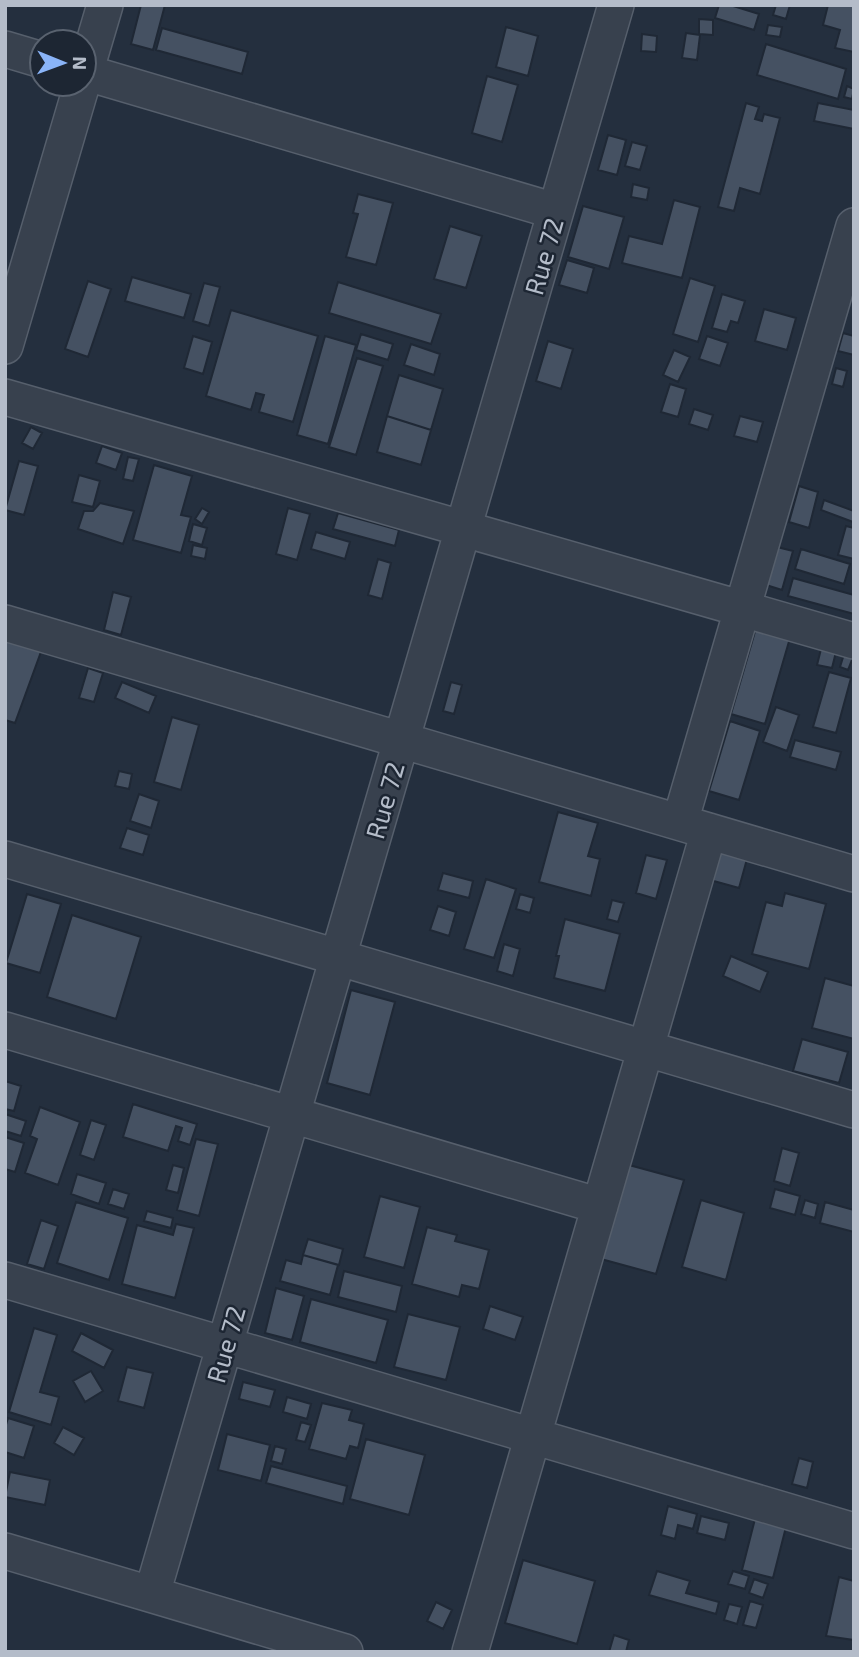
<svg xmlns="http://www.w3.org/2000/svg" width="859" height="1657" font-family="'Exo 2',sans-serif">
<rect width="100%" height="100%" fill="#242f3e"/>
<path fill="#455162" stroke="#1f2835" stroke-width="2" d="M141,5H165L153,50L131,44Z
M719,5H730L759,14L754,30L715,18Z
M776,5H790L786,19L773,15Z
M828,5H854V52L835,48L840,30L823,25Z
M699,19L713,20V35L699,34Z
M768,25L782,27L780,37L766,35Z
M506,27L538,36L528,76L496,67Z
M162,28L248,52L242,74L156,50Z
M686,33L700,35L697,60L682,58Z
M642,34L657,36L656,52L641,51Z
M766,44L846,69L838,99L757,75Z
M487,76L518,85L502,142L472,133Z
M847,86L854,89L852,99L844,97Z
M746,103L759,107L755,119L762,121L764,114L780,118L760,194L740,188L734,211L718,207Z
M818,103L854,110V129L814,121Z
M608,135L626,140L617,175L598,170Z
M632,142L647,146L640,170L625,166Z
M633,184L649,188L647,200L631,197Z
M358,194L393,203L376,265L346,257L358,214L353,213Z
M674,200L700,207L682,278L622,263L629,236L662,244Z
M583,206L624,217L609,269L568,257Z
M450,226L482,236L466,288L434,279Z
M567,260L594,268L587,293L559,285Z
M132,277L191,294L184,318L125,301Z
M690,278L715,286L698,342L673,334Z
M88,281L111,289L88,357L65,349Z
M338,282L441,314L431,344L329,313Z
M204,283L220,287L209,326L193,321Z
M722,294L745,301L738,323L731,321L727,332L712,328Z
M764,309L796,318L787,350L755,341Z
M231,310L318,336L293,422L259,412L264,395L256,393L251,410L206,396Z
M843,333L854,336V355L838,351Z
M361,334L393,344L388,360L356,350Z
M193,336L212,342L203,374L184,368Z
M325,336L356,345L328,444L297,435Z
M707,336L728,343L720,366L699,359Z
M548,341L573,349L561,389L536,381Z
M411,344L440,354L434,375L404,365Z
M674,350L690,357L678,382L663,375Z
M357,358L383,366L356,455L329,447Z
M836,368L847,371L843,387L832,384Z
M399,375L443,389L431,430L387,416Z
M670,384L686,389L678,417L661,412Z
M694,409L713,415L708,430L689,424Z
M387,416L431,430L421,465L377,452Z
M740,416L763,422L757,442L734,436Z
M31,427L42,433L33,449L22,443Z
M102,446L122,453L116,470L96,463Z
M128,457L139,459L133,481L123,479Z
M19,461L38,466L24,515L5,510Z
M154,465L192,476L181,515L191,517L181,553L133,540Z
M79,475L100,481L93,507L72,502Z
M799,486L818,492L809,528L789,522Z
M824,500L854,511L853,522L821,510Z
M100,503L134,511L123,544L78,529L84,511H93Z
M202,508L209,512L202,524L195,519Z
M288,508L310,514L297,560L276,554Z
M338,513L399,530L395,546L333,529Z
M193,524L207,528L202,545L189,541Z
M846,526L854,528V559L838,555Z
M316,532L350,542L345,559L311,549Z
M193,545L207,548L205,559L191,556Z
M777,547L793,551L782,590L766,585Z
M801,549L850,564L844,584L795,569Z
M378,559L391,563L382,599L368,595Z
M793,578L854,595V614L788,596Z
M113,592L131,597L121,635L104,630Z
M756,628L790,638L765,724L731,714Z
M5,635L42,649L15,723L5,720Z
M822,645L837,648L832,668L817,665Z
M844,654L853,657L848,670L840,667Z
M88,668L103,673L94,702L79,698Z
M829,672L851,678L836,733L813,727Z
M122,682L156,696L149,713L115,698Z
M451,682L462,685L454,714L443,711Z
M776,707L799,715L787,751L763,742Z
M172,717L199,725L181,790L154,782Z
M730,721L760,731L739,800L709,791Z
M795,740L841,752L836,770L790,757Z
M119,771L132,774L129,789L115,786Z
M139,794L159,801L151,828L130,821Z
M558,812L598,823L588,856L600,859L591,896L539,882Z
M127,828L149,835L143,855L120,848Z
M719,851L747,859L739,888L710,880Z
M646,855L667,860L656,899L636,893Z
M443,873L473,881L469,898L438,890Z
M486,879L516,889L494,958L464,949Z
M785,893L826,904L809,969L752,954L766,902L782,906Z
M27,894L61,904L40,973L6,963Z
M520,894L534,898L530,913L516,909Z
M612,900L624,903L618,922L607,919Z
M438,906L456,912L449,936L430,930Z
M72,915L141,937L116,1019L47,997Z
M565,919L620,934L605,991L554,978L559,956H556Z
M504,944L520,949L513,976L497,971Z
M731,956L768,972L760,992L723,976Z
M825,978L854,986V1039L812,1028Z
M351,990L395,1002L370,1095L327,1083Z
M802,1039L848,1052L839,1083L793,1071Z
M5,1081L21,1086L14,1111L5,1109Z
M133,1104L197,1124L190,1145L178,1141L182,1128L176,1126L168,1151L123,1137Z
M40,1107L80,1122L58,1185L25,1173L37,1139L30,1136Z
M5,1114L26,1121L21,1136L5,1131Z
M91,1120L106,1125L94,1160L80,1155Z
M5,1137L24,1143L15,1172L5,1169Z
M196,1139L218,1144L199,1216L177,1210Z
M782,1148L799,1153L790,1186L774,1181Z
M173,1165L184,1168L178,1193L166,1190Z
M629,1165L684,1180L656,1274L601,1259Z
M77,1174L106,1183L99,1204L71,1194Z
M113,1189L129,1194L124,1209L108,1204Z
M775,1189L800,1196L795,1215L770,1208Z
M380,1196L420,1207L404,1268L364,1257Z
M701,1200L744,1213L726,1280L682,1267Z
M805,1200L818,1204L815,1218L801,1214Z
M76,1202L128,1218L109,1280L57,1263Z
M825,1202L854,1210V1232L820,1223Z
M147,1211L173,1218L171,1228L144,1221Z
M41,1220L58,1226L44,1269L27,1264Z
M176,1224L194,1228L175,1298L122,1284L137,1225L173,1235Z
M427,1227L457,1235L455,1241L489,1250L479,1289L462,1285L459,1297L412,1284Z
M308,1239L343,1249L339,1265L303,1255Z
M303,1255L338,1265L330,1295L280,1281L286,1260L301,1264Z
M344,1271L402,1286L396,1312L338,1297Z
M276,1288L304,1296L292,1340L265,1333Z
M311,1299L388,1320L376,1363L300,1342Z
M490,1306L523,1317L515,1340L483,1329Z
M408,1314L460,1327L446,1380L394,1367Z
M34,1328L57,1335L40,1392L59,1397L51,1425L9,1412Z
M81,1333L113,1350L104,1368L72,1351Z
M127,1367L153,1373L144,1408L118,1401Z
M91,1371L103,1391L85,1402L73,1381Z
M243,1382L275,1390L270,1407L239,1399Z
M287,1397L311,1404L307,1419L283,1412Z
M322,1403L352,1410L349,1420L364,1424L358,1448L350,1446L346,1459L309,1449Z
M8,1418L34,1426L24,1458L5,1452V1428Z
M301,1422L311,1425L305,1442L296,1440Z
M63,1427L84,1438L74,1455L54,1443Z
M227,1434L270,1445L261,1481L218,1470Z
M366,1439L425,1455L409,1515L350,1499Z
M275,1446L286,1449L282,1464L271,1461Z
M799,1458L813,1462L807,1488L792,1484Z
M271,1466L347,1486L343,1504L266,1483Z
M10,1472L50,1480L45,1505L5,1497Z
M668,1506L697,1514L693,1529L678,1525L675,1539L661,1535Z
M701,1516L729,1523L725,1540L697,1533Z
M755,1519L786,1527L773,1578L742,1570Z
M523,1560L595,1581L577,1644L505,1623Z
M657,1571L690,1581L686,1593L719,1602L716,1614L649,1595Z
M733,1571L749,1576L745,1589L728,1584Z
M839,1577L854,1581V1640L826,1636Z
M754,1579L768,1584L763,1598L749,1593Z
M750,1601L763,1605L756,1628L743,1625Z
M436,1602L452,1610L443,1629L427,1621Z
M729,1604L742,1607L737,1624L724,1620Z
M614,1635L629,1640L626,1652H609Z"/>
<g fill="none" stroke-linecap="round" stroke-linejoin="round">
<g stroke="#565f6c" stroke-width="38">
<path id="minor" d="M5,49L42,60
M84,72L555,211
M84,76L105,5
M5,346L82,84
M5,397L854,641
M5,623L854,874
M680,822L854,226
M5,859L854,1110
M5,1030L600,1206
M5,1280L854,1531
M5,1551L345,1652
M152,1594L616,5
M470,1652L709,831"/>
</g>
<use href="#minor" stroke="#38414e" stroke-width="35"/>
</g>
<g text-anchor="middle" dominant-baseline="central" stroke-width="5" stroke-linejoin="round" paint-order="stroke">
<g font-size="26" fill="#b4bcc9" stroke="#1d2633">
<text transform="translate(543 256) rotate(-74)">Rue 72</text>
<text transform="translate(384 800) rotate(-74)">Rue 72</text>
<text transform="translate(225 1344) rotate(-74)">Rue 72</text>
</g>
</g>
<rect width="859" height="1657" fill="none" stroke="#b4bcc9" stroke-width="14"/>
<g transform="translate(63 63) rotate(91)"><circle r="33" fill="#1d2633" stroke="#59626f" stroke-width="2"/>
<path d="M0-5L12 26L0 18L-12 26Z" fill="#8ab4f8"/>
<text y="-10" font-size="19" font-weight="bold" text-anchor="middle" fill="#b4bcc9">N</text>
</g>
</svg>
